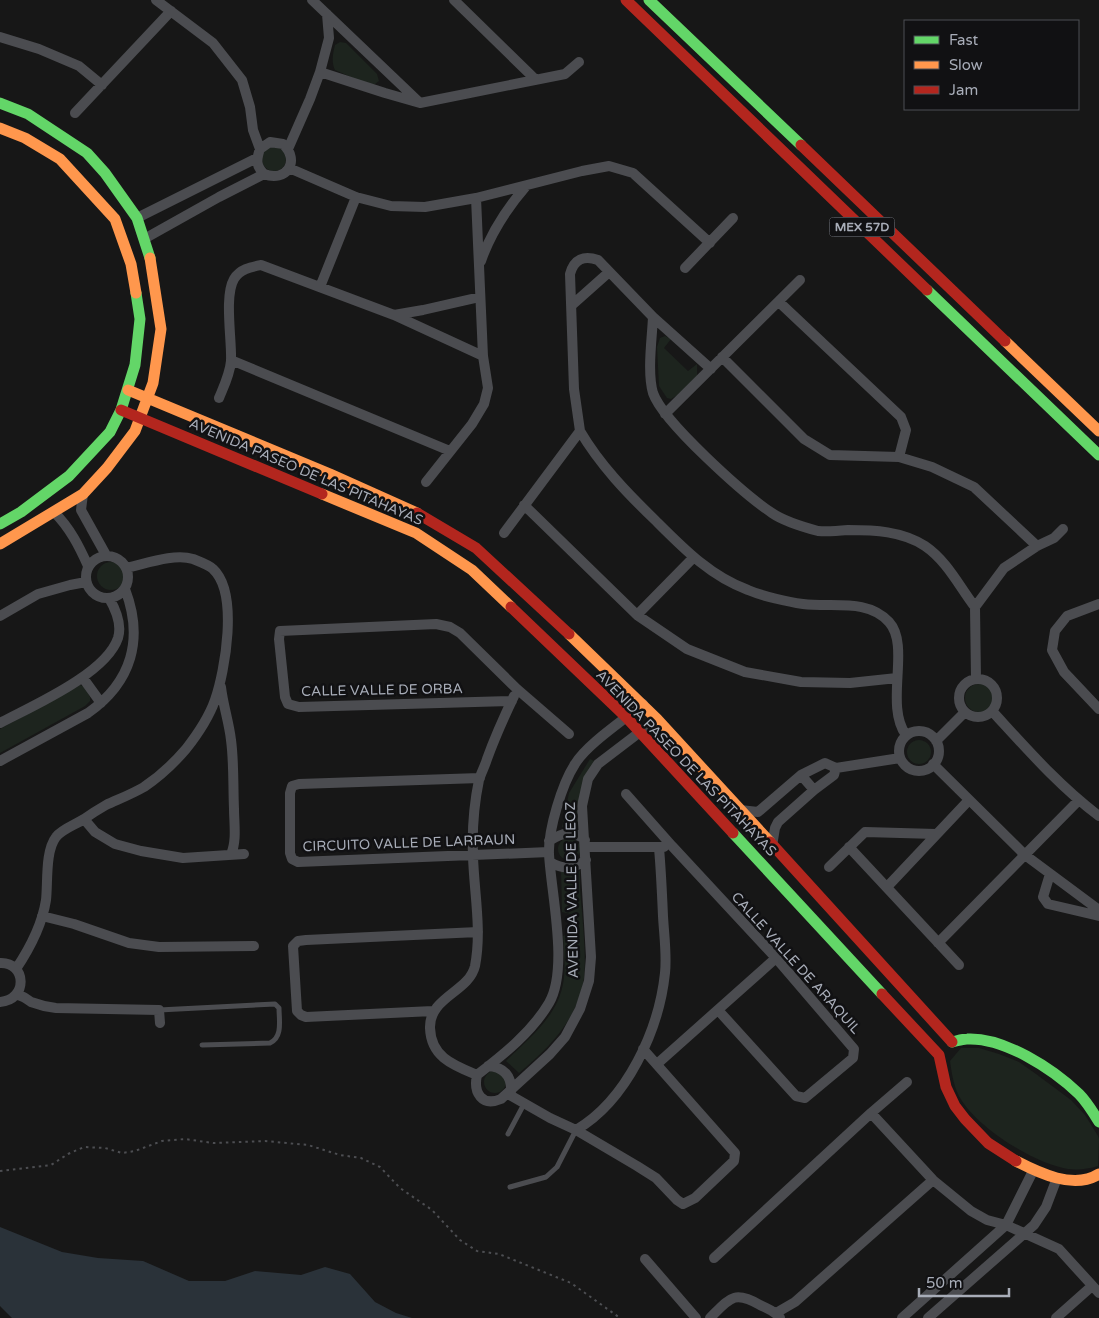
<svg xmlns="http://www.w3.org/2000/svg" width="1099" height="1318" font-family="'Varela Round',sans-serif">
<rect width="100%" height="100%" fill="#171717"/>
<path fill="#1d241e" d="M340,42L346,43L377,74L379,81L375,84L369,85L335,70C331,62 333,53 335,45Z
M262 159a12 12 0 1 1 24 0a12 12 0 1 1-24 0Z
M665,336L671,339L664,348L688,371L697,364V377L676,396L671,399L667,398L659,386L657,347L660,338Z
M97 576a14 14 0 1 1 28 0a14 14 0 1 1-28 0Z
M965 698a14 14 0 1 1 28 0a14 14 0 1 1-28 0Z
M80,685L85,687L90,697V701L85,706L0,753V729Z
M907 752a12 12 0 1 1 24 0a12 12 0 1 1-24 0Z
M590,759L594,761L580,826L562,827L569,793Z
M558 849a11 11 0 1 1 22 0a11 11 0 1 1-22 0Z
M561,870L569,873L580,871C579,888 582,907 583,924C584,941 586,960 584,978C578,1019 549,1048 519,1073L506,1061C529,1038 557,1017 563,984C566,968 564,952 563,936L573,933L571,914L562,912Z
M961,1048H979L999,1054L1019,1062L1036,1074L1071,1100L1085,1115L1098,1136L1099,1139L1098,1166C1088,1169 1079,1170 1068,1169C1034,1163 981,1130 962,1101C954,1089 952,1075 950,1061Z
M484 1082a11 11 0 1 1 22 0a11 11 0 1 1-22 0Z"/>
<path fill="#2a3239" d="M0,1227L62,1252L98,1258L143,1261L189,1281H225L255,1271L301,1275L325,1267L350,1274L375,1302L396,1313L412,1318H12L0,1306Z"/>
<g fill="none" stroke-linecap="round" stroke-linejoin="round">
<path stroke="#4d4e52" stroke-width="2" stroke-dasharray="2.5 4" stroke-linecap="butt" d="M0,1171L51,1165L68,1154L84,1147L105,1148L122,1153L135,1151L162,1141L185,1139L213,1143L265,1141L308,1145L340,1155L361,1158L380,1167L400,1188L432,1210L460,1240L477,1251L499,1254L571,1283L620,1318"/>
<path stroke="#4b4c50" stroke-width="5" d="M159,1010L275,1004L279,1008C279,1020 283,1037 270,1043L202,1045
M508,1134L524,1104
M510,1187L546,1177L557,1167L576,1130"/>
<path stroke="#4b4c50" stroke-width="10" d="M156,0L213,43L242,80L250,107L253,130L260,149
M312,0L418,101
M454,0L536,80
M0,37L39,49L79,66L102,85
M320,72L385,93L420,103L565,74L579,62
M75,113L171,11
M288,149L310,99L320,72L329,38L327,14
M289,168L356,197L391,206L425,207L476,198L582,171L609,166L633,173L710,243
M137,218L257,158
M144,239L219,197L264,174C286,183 301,161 283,144L270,142L260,149C256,160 256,166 264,174
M481,261C491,232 507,208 527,185
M685,268L733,218
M320,287L356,197
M779,302L901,417L906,430L899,457
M572,305L608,273
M394,315L423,310L480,297
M653,317C652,339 647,372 653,393C663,422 745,495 772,513C785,522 803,527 818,531C827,532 838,531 848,530C874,530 902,531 925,546C947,561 959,586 975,607
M722,357L804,439L830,455L899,457L932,467L974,487L1037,546
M231,360L450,451
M219,398C224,386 230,374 231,361C232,340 224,296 234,279C240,269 251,267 261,265L394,315L483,356
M665,414L800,280
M580,431C600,465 627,493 655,520C683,548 710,576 748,590C762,596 788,602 803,604C832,608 867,598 889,622C911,646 884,705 906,735
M426,482L472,424L484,404L488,388L483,356L476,198
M83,494L81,510L106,555
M524,505L637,615L687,649L745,672L801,682L850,683L897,678
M54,512C70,528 79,546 88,566
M504,533L580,431L574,389L570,274C574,259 584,255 598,260L653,317L711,369
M86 577a21 21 0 1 1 42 0a21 21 0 1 1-42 0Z
M1099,604L1067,616L1055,631L1052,650L1064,672L1099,709
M637,615L693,558
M0,616L38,594L70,585L86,582
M83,678L101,703
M959 698a19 19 0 1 1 38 0a19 19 0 1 1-38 0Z
M976,679L975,607L1004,568L1037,546L1054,538L1063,529
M221,687C223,705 229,722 231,740C234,762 233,786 234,809C234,823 237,841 231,854
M512,701L299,707L288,704L285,697L279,639L280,631L436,624L450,627L460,633L517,689L569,734
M992,711C1026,748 1059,786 1099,816
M0,723C32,706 106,674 118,638C122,625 116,610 109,598
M899 751a20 20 0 1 1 40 0a20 20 0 1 1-40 0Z
M936,741L965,712
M0,761L88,713C132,682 144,639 125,589
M933,764L1025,855L1099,910
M801,775L814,790
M480,778L299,784L292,786L290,793V853L292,859L298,862L549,852
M626,794L672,846L776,958L854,1049L853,1058L805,1098L796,1096L718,1010
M740,810L758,812L801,775L825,763L836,768L900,758
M84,819L95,832L115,844L141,851L183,858L244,854
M549,841C562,833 572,829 585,840
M772,846L775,828L778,822L814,790L834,775L836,768
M585,847H664
M849,847L959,965
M550,862C563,870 574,869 586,860
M829,867L865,832L936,834
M1050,874L1043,897L1048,904L1099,916
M887,887L969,800
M42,916L74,924L129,943L159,947L254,946
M938,943L1078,801
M0,963C27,962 28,1000 0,1002
M16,969C30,948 42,926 46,900C48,883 45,851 56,837C62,829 75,825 84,819C91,814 99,809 106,805C119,799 132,794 144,787C159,777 174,763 186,749C197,735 209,717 215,700C225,671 239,593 213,569C209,565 198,561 193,559C174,553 145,564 126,568
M16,995C23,995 26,999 31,1002C39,1005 47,1007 56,1008L159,1010L160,1023
M433,1011L306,1017L301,1015L297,1011L293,946L298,941L306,940L478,932
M657,1064L776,958
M488,1066C504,1067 512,1076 511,1092
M477,1075C473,1093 482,1107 501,1099L550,1054L565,1037L580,1009L589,981L591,957L582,806L588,779L598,764L657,719
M477,1075C503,1055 532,1032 549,1003C569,969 551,893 549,854C548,830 562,784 575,764C587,744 624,720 643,704
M477,1075C453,1065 431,1057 430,1028C429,997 469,992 475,966C482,930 474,892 473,856C472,831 474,804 479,780C481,773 485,766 487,759C495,737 504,717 514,696
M508,1094L550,1118L576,1130L637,1166L656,1178L677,1200L683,1204L695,1198L734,1161L735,1153L643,1049
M871,1113L933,1180L971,1211L987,1220L1006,1225L1059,1249L1099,1293
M576,1130C627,1100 659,1030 665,973C667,955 664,935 663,916C662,893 661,870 659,848
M714,1258L871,1113L907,1082
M645,1259L696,1318
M776,1313L795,1302L933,1180
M710,1318C730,1298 734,1290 760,1305C768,1309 775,1311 780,1318
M902,1318L1006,1225L1033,1171
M928,1318L1034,1225L1046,1207L1057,1178
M1056,1318L1092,1286"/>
<path stroke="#63d668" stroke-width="11" d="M649,0L801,145
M0,103L28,114L87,153L105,173L137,218L150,258
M927,290L1099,455
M0,524L21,512L69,476L110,432L121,410L135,365L140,319L136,293
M733,833L882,994
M952,1042C957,1041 962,1039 967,1039C1004,1037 1053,1069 1079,1094C1087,1102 1093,1112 1099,1122"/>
<path stroke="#ff974d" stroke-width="11" d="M0,128L25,138L60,159L115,219L131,264L136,293
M1005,341L1099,431
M128,390L330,474L417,513
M322,494L416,533L472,570L511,607
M0,544L83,494L107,468L135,431L153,383L161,329L150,258
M569,634L657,719L770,842
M1016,1161C1039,1173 1074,1190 1099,1174"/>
<path stroke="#b3261e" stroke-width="11" d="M626,0L927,290
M801,145L1005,341
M121,410L322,494
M417,513L476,548L569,634
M511,607L626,717L733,833
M770,842L952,1042
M882,994L939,1055L946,1087L955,1106L965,1119L988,1143L1016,1161"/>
</g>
<g text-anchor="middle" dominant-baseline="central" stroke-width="5" stroke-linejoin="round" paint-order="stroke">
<rect fill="#111113" stroke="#7b7e86" stroke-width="1" x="829.5" y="217.5" width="65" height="19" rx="4"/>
<g font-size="12" font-weight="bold" fill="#a8adb8">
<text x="862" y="227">MEX 57D</text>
</g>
<g font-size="14" fill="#a8adb8" stroke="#111113">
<text transform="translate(306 472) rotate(23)">AVENIDA PASEO DE LAS PITAHAYAS</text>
<text transform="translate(382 690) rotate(-1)">CALLE VALLE DE ORBA</text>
<text transform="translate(686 763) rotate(46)">AVENIDA PASEO DE LAS PITAHAYAS</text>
<text transform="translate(409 843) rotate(-2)">CIRCUITO VALLE DE LARRAUN</text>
<text transform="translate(572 890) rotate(-91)">AVENIDA VALLE DE LEOZ</text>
<text transform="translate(796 963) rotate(48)">CALLE VALLE DE ARAQUIL</text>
</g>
</g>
<rect x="904" y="20" width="175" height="90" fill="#111113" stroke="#4d4f55"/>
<rect x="914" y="36" width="25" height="8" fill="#63d668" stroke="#4d4f55"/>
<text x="949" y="45" font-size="15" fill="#a8adb8">Fast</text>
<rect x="914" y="61" width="25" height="8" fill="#ff974d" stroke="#4d4f55"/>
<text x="949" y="70" font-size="15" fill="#a8adb8">Slow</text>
<rect x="914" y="86" width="25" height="8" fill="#b3261e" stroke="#4d4f55"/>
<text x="949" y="95" font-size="15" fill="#a8adb8">Jam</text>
<path d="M919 1288v8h90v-8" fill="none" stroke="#a8adb8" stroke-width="2.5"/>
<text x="926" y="1288" font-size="15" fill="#a8adb8" stroke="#111113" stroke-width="4" paint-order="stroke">50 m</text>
</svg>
